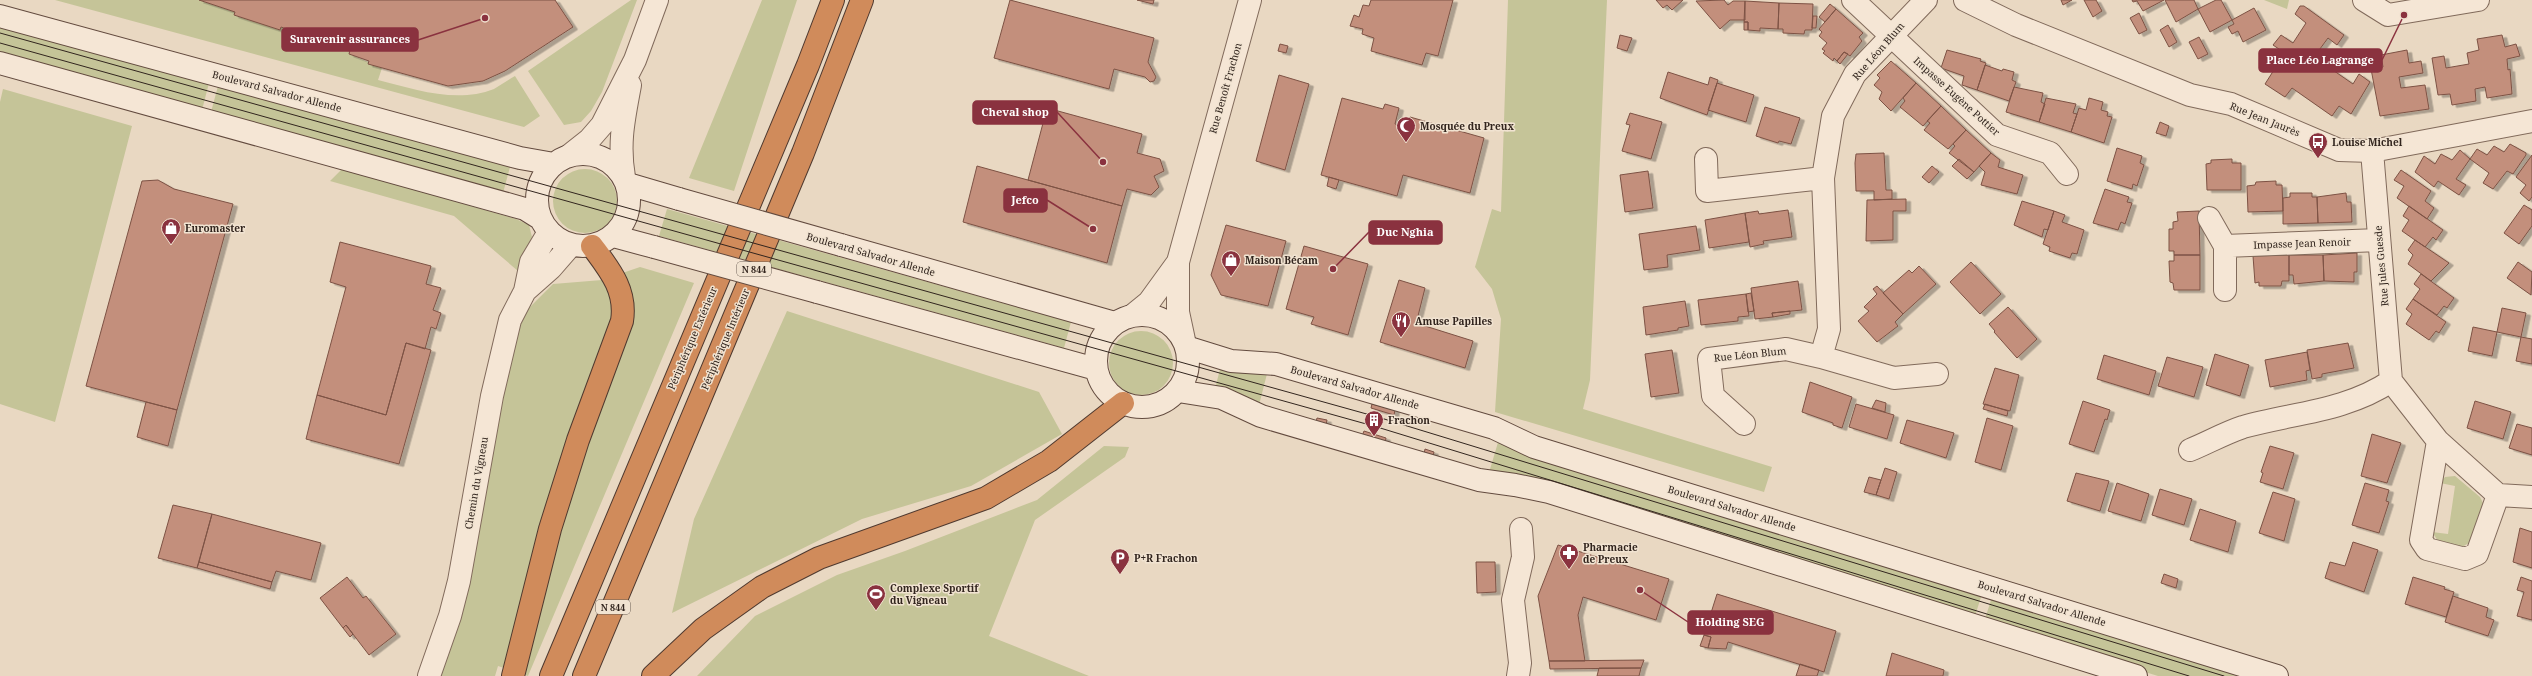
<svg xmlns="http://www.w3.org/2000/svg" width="2532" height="676" font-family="'Noto Serif',serif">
<defs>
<filter id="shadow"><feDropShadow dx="4.5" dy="2.5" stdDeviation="0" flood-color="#0004"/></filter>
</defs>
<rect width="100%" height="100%" fill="#e9d8c2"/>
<path fill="#c5c498" d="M55,0H200L235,12V15L280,30L281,27L350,50L349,54L382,68L378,80C414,89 456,104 494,89C501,85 508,80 515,76L540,116L524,127Z
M631,0H637L602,92L591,111L581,122L564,125L528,71Z
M762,0H797L734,191L689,178Z
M1508,0H1607L1590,380L1583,409L1772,467L1764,492L1495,412L1501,319L1492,289L1475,267L1492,209L1501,212Z
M2264,0H2289L2287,9Z
M0,24L209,83L202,110L0,53Z
M218,86L510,167L503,193L211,112Z
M3,89L132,126L55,422L0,404V102Z
M553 201a32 32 0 1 1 64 0a32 32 0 1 1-64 0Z
M342,169L516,219L529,225L532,237L518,271L454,216L330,181Z
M667,209L1071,322L1064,348L659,236Z
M640,267L694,283L528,676L498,666L495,676H438L458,627L474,561L509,357L524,313L553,284L602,280Z
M787,311L1039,392L1062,434L971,486L862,519L672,613L694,519Z
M1109 363a32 32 0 1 1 64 0a32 32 0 1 1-64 0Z
M1221,365L1268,370L1258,409L1215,389Z
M1499,439L1982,594L1974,619L1488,476Z
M1104,446L1129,447L1125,457L1035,520L989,636L1089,676H697L755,616L837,575L905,551L1037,500Z
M2455,476L2480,497L2483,503L2469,543L2460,548L2438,541L2432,532L2448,534L2455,486L2440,483L2445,477Z
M1992,597L2248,676H2158L1984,622Z"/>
<path fill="#c38f7c" stroke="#7d5244" filter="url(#shadow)" d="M199,0H555L573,27L505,71L483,81L448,86L368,64L369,61L349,54L350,50L312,38L311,41L302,38L301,34L281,27L280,30L234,15L235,12Z
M1010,0L1154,38L1148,62L1156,77L1154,81L1150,82L1145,77L1114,69L1109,89L994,58Z
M1137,0H1154L1153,4Z
M1371,0H1453L1438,56L1426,53L1422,65L1371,51L1374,38L1362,34L1363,29L1350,26L1354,15L1359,17L1363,5L1369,6Z
M1656,0H1683L1672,10L1667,5L1663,8Z
M1724,0L1728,5L1733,1H1745V20H1730L1720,29L1696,1Z
M2061,0H2072L2063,5Z
M2084,0H2096L2102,11L2093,17Z
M2132,0H2164L2143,11L2137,1L2133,2Z
M2165,0H2194L2198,9L2176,22Z
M2216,0H2221L2232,20L2210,32L2198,9Z
M1745,1L1779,3L1778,29L1760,28V31L1748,30V22H1744Z
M1779,3L1813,4L1812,30H1805L1804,34L1783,33V29H1778Z
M1830,4L1836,9L1825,22L1819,17Z
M2300,6H2304L2344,35L2337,45L2328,38L2314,57L2353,84L2359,74L2370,82L2351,114L2339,106L2332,116L2292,88L2285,97L2265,84L2279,62L2289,69L2295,60L2273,45L2281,35L2293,43L2306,23L2295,14Z
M2254,8L2266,30L2243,42L2238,31L2232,34L2228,27L2234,24L2232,20Z
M1836,9L1863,33L1859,37L1862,41L1850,56L1844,52L1837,61L1834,58L1833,61L1823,53L1825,51L1822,49L1827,43L1819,36L1822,32L1819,29Z
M2139,13L2147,30L2139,34L2130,18Z
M1813,16H1817L1816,28H1812Z
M1744,22H1748V30H1744Z
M2168,25L2177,42L2169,47L2160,30Z
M1620,35L1632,38L1627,51L1617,48Z
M2502,35L2505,47L2516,44L2520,56L2507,59L2508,70L2510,69L2512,94L2487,98L2485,87L2475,89L2476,101L2452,105L2450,94L2438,95L2432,58L2444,56L2446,68L2469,64L2467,53L2479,50L2477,39Z
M2199,37L2208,54L2198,59L2189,42Z
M1280,44L1288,46L1286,53L1278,51Z
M1947,50L1981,59L1980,61L1986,63L1977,90L1962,85L1964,76L1941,68Z
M2407,50L2409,63L2421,61L2423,73L2399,77L2401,88L2425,85L2429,109L2380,116L2371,69L2383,67L2381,55Z
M1844,52L1848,54L1840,64L1837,61Z
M1891,61L1916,83L1891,111L1879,99L1882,92L1874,85L1880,78L1877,75Z
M1985,65L2002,71L2003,69L2014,72L2012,80L2016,82L2009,101L1977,90Z
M1668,72L1708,85L1710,77L1718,80L1707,115L1660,98Z
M1279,75L1309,84L1285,170L1256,161Z
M1717,83L1754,95L1746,122L1708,110Z
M1916,83L1941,106L1923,126L1900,107L1905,101L1903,98Z
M2014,87L2043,93L2041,102L2045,104L2039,122L2006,112Z
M1342,98L1383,109L1385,104L1399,108L1395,124L1407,127L1410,117L1484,138L1470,193L1403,175L1397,196L1321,175Z
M2046,98L2076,104L2073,113L2077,114L2071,132L2039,122Z
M2089,98L2103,102L2101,110L2108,112L2107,116L2112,117L2104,143L2071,132L2079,108L2086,110Z
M1941,106L1966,130L1948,149L1924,130L1930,123L1927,121Z
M1765,107L1800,118L1791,144L1779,141L1778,143L1756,136Z
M1047,108L1142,134L1137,153L1160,159L1164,171L1154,176L1159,187L1151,195L1127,189L1122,206L1028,180Z
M1630,113L1662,122L1651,159L1622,151L1630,125L1626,124Z
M2160,122L2169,126L2166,136L2156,133Z
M1966,130L1991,153L1974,172L1949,153L1955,146L1953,144Z
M2510,144L2526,153V155L2513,174L2507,171L2493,189L2483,183L2489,173L2470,159L2477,149L2487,155L2494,146L2504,152Z
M2117,148L2142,156L2140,163L2144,165L2137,186L2133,184L2132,189L2107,181Z
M2460,150L2470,159L2456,179L2466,185L2459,195L2438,181L2434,187L2415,172L2424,156L2435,164L2441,154L2452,160Z
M1884,153L1886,190H1892V199L1874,200V191H1856L1855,163L1856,154Z
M1991,153L2000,160L1998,167L2023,175L2017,194L1981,185L1985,172L1979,166Z
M2532,155V197L2529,201L2520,193L2526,185L2516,177Z
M1959,159L1974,172L1967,179L1952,166Z
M2232,159V163H2241V190H2207L2206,164L2211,163V160Z
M977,166L1122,206L1107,263L963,222Z
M1932,166L1939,172L1929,183L1922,177Z
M2401,170L2431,191L2425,201L2434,208L2427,219L2397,198L2404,186L2394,180Z
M1648,171L1653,208L1625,212L1620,175Z
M1329,177L1339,180L1336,189L1327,186Z
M158,180L174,189L233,204L177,410L86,386L142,181Z
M2276,181V185H2282L2283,211L2248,212L2247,186L2255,185L2256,182Z
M2105,189L2129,197L2127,202L2132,203L2125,224L2121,222L2118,230L2093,223Z
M2290,193H2312V197H2317L2318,223L2283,224V198L2290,197Z
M2346,193L2347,202H2351L2352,222L2318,223L2317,197Z
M1906,199V211H1893V240L1866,241L1867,200Z
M2022,201L2054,211L2048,230L2044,229L2042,237L2014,225Z
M2524,205L2532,210V226L2519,244L2504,233Z
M2409,206L2443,230L2436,240L2433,237L2425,247L2402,231L2409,220L2403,216Z
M1788,210L1792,237L1763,241L1764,244L1750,247L1745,213L1758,211L1759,214Z
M2054,211L2065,215L2062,222L2084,230L2077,254L2072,253L2070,258L2049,251L2050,247L2043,244Z
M2199,211L2200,255H2174V251H2169V229H2173V222L2178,221L2177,212Z
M1745,213L1749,242L1709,248L1705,220Z
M1226,225L1286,241L1268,306L1221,295L1211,275Z
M1696,226L1700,250L1667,255L1668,267L1644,270L1639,234Z
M2415,240L2449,263L2431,281L2408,264L2413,255L2408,250Z
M340,242L431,266L426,284L441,288L433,310L441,313L436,329L431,327L425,349L406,343L386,415L317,395L346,287L330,282Z
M1304,246L1368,264L1348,335L1311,324L1314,317L1286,309Z
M2357,253V272H2354V282L2324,281L2323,255Z
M2174,255H2200V290H2174L2173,283L2170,282L2169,261H2174Z
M2289,255V281H2282L2281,286H2259V282L2255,283L2253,256Z
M2289,255H2323L2324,281L2294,284L2293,275H2289Z
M1971,262L2001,294L1980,314L1950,282Z
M2518,262L2532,272L2531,295L2507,278Z
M1919,266L1936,284L1903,314L1883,293L1909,270L1912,273Z
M2421,274L2454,298L2447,308L2444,306L2437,315L2413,299L2420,289L2414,284Z
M1399,280L1425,288L1418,316L1422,325L1473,341L1465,368L1380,342Z
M1798,281L1802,310L1772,313L1773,317L1755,319L1751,288Z
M1877,286L1903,314L1895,322L1898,326L1877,342L1858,321L1869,311L1864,307L1877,294L1873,289Z
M1751,293L1754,311L1748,312L1746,294Z
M1746,294L1749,316L1738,317V321L1701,325L1698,300Z
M2413,299L2446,322L2439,333L2436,331L2429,340L2406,324L2412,314L2406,309Z
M1685,301L1689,326L1678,328V330L1646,335L1643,307Z
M2008,307L2037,339L2017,358L1994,332L1995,331L1989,324Z
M2502,308L2526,313L2521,337L2497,332Z
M1790,311V314L1773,317L1772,313Z
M2473,327L2497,332L2492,356L2468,351Z
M2521,337L2532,339V364L2516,361Z
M406,343L431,350L399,464L306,439L317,395L386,415Z
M2348,343L2354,368L2322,374V377L2312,379L2307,350Z
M1672,350L1679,393L1651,397L1645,354Z
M2307,352L2310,370L2306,371L2307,380L2270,387L2265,360Z
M2215,354L2249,365L2240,396L2206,385Z
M2104,355L2156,371L2149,395L2097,379Z
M2167,357L2203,367L2194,397L2158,386Z
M1995,368L2019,375L2010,411L1983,404Z
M1810,382L1852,397L1842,428L1833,425V423L1802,412Z
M1876,400L1886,403L1885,412L1872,408Z
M2083,401L2110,410L2107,420L2105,419L2094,452L2069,444Z
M2475,401L2511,412L2503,439L2467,428Z
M146,402L177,410L168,446L137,437Z
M1372,404L1395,410L1394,415L1371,408Z
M1856,404L1894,415L1887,439L1849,427Z
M1985,404L2008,411L2007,416L1983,409Z
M1317,418L1327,420L1326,425L1316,422Z
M1987,418L2013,426L2001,470L1975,462Z
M1907,420L1954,433L1946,458L1900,443Z
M2517,424L2532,428V455L2509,448Z
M1364,431L1386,438L1385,443L1362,436Z
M2372,434L2401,443L2387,483L2361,476Z
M2270,446L2294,453L2283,489L2260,482L2263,473L2261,472Z
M1425,449L1434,452L1433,456L1424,454Z
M1885,468L1897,472L1889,499L1876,495Z
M2076,473L2109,481L2100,511L2067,501Z
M1869,477L1881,480L1876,495L1864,492Z
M2117,483L2149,494L2141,521L2108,511Z
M2365,483L2389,490L2386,501L2389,502L2379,533L2352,525Z
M2160,489L2192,499L2184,525L2152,515Z
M2273,492L2295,499L2284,541L2259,533Z
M173,505L212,514L197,568L158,558Z
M2200,509L2236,521L2228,552L2190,540Z
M212,514L321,543L311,580L276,571L272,582L199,562Z
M2520,528L2532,532V568L2513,562Z
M2353,542L2378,550L2364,592L2325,578L2330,562L2345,566Z
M1558,545L1669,579L1656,620L1583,597L1578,615L1585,661H1549L1538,596Z
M199,562L272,582L270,589L197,568Z
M1476,562H1495L1496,592L1477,593Z
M2164,574L2178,579L2176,588L2161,583Z
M347,577L363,598L366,596L396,634L369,655L346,625L343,628L320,598Z
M2413,577L2445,587L2444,589L2454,592L2446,617L2405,604Z
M2521,577L2532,581V620L2517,616L2524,592L2517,590Z
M1717,594L1836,631L1824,672L1728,642L1726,649L1708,648L1711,637L1704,635Z
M2453,596L2488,608L2486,617L2494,620L2488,636L2445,622Z
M346,625L353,634L350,637L343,628Z
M1704,635L1711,637L1708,648L1700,646Z
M1892,653L1944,670L1943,676H1886Z
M1644,660L1641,668L1550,669L1549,661Z
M1800,664L1819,670L1817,676H1796Z
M1599,668H1641L1639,676H1597Z"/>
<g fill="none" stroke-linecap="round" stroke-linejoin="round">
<g stroke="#816a5b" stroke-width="24">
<path id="street" d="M1853,0L1997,135L2050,153L2067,174
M1926,0L1855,74L1833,116L1823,178L1829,329L1821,357L1894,378L1937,374
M1965,0L2016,25L2190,95L2231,104L2339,150L2372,151L2532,121
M2364,0L2388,15L2478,0
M2372,151L2391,381L2438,441L2498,495L2532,497
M570,155L589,140L602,125L635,60L657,0
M1706,159L1707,191L1823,178
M624,177C618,143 624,118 630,85
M2209,218L2225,246V290
M2225,246L2379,240
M525,291L551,268L571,245
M1133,315L1149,302L1178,262
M1184,340L1178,312V262L1250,0
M1744,424L1713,396L1709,359L1786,349L1821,357
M2438,441L2421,540L2427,549L2465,559L2477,554L2498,495
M2190,450C2207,443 2225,433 2243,427C2293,413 2347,411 2391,381
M429,676L450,616L459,581L492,396L510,320L525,291L531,262L549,232
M1518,676L1520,663L1513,600L1523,557L1521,529"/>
</g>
<g stroke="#634b3f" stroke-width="24">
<path id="secondary" d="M0,16L520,158L554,164
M0,63L525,209L541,219
M537 200a46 46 0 1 1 92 0a46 46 0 1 1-92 0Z
M628,184L679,199
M613,236L654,247
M841,245L1115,323
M817,292L1096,369
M1096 361a46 46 0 1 1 92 0a46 46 0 1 1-92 0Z
M1186,347L1231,361L1276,364L1494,428L1534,447L2277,676
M1178,391L1222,398L1261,416L1479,480L1515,485L1549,492L2136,676"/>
</g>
<g stroke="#4f392f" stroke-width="24">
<path id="highway" d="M513,676L550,529L578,440L622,321C627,290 609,269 592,246
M551,676L808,65L833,0
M584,676L803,153L862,0
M653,676L703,629L762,587L819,558L986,498L1049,461L1123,403"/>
</g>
<use href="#street" stroke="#f5e6d5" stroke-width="22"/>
<use href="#secondary" stroke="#f5e6d5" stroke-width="22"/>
<use href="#highway" stroke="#d08b5b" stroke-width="22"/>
<path stroke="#32251e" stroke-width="1" d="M0,33L1381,418L2224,676
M0,43L1377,427L2189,676"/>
<g stroke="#634b3f" stroke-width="24" stroke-linecap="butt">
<path id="secondary-bridge" d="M679,199L841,245
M654,247L817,292"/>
</g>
<use href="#secondary-bridge" stroke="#f5e6d5" stroke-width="22"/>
</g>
<defs>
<g id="mosque-pin" transform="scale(1)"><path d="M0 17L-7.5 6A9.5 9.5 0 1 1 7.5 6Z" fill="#8a323f" stroke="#f1e3d1"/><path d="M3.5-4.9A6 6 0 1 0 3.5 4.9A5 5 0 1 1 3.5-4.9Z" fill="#fff"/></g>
<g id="bus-pin" transform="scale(1)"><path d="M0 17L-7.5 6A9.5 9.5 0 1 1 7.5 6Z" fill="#8a323f" stroke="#f1e3d1"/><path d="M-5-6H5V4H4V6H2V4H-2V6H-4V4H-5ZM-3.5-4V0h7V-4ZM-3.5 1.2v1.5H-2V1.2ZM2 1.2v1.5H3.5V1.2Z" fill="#fff"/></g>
<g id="shop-pin" transform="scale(1)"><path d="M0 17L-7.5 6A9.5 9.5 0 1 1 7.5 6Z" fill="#8a323f" stroke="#f1e3d1"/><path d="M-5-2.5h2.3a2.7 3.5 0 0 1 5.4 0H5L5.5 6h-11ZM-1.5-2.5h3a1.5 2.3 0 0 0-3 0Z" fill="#fff"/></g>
<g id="restaurant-pin" transform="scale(1)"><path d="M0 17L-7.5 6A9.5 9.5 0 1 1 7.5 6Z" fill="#8a323f" stroke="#f1e3d1"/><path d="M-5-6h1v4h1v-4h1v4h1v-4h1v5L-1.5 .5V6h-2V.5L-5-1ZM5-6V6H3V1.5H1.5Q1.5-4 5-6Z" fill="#fff"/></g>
<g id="building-pin" transform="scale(1)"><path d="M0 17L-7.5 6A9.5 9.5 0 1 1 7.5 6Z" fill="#8a323f" stroke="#f1e3d1"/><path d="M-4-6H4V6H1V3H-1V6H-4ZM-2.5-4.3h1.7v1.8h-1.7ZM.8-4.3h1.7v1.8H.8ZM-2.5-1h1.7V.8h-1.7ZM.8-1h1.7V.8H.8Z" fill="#fff"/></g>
<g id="pharmacy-pin" transform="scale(1)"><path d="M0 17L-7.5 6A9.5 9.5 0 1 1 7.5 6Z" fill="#8a323f" stroke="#f1e3d1"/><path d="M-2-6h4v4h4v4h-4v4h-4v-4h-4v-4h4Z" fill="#fff"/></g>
<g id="parking-pin" transform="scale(1)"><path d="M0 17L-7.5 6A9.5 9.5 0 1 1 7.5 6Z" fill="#8a323f" stroke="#f1e3d1"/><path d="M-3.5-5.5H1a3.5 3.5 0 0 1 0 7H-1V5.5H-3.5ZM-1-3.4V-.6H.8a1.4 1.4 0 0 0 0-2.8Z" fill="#fff"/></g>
<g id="stadium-pin" transform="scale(1)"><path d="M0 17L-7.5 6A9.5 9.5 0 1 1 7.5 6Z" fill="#8a323f" stroke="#f1e3d1"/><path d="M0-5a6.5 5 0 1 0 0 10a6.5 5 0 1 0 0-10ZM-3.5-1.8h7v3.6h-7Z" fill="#fff"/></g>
</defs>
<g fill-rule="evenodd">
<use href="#mosque-pin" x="1406" y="126"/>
<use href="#bus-pin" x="2318" y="142"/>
<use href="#shop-pin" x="171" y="228"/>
<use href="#shop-pin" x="1231" y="260"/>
<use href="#restaurant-pin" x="1401" y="321"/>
<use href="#building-pin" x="1374" y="420"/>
<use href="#pharmacy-pin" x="1569" y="553"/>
<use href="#parking-pin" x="1120" y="558"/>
<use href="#stadium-pin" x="876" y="594"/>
</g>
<g text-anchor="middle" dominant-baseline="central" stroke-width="3" stroke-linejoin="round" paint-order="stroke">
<g fill="#f1e3d1" stroke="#6b5e54" stroke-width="1">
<rect x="737" y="262" width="34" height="14" rx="3"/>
<rect x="596" y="600" width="34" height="14" rx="3"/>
</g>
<g font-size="9" font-weight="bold" fill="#32251e">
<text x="754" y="269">N 844</text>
<text x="613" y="607">N 844</text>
</g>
<g font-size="10" fill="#32251e" stroke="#f1e3d1">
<text transform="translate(1878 51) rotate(-49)">Rue Léon Blum</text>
<text transform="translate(1225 88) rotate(-74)">Rue Benoît Frachon</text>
<text transform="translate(277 91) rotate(15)">Boulevard Salvador Allende</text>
<text transform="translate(1957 96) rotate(42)">Impasse Eugène Pottier</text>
<text transform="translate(2265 119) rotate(22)">Rue Jean Jaurès</text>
<text transform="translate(2302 243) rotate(-2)">Impasse Jean Renoir</text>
<text transform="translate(871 254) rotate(16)">Boulevard Salvador Allende</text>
<text transform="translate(2381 266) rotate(-95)">Rue Jules Guesde</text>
<text transform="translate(692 338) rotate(-67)">Périphérique Extérieur</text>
<text transform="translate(725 339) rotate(-67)">Périphérique Intérieur</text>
<text transform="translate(1750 354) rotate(-6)">Rue Léon Blum</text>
<text transform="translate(1355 387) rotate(16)">Boulevard Salvador Allende</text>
<text transform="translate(476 483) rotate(-80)">Chemin du Vigneau</text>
<text transform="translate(1732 508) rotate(17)">Boulevard Salvador Allende</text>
<text transform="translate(2042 603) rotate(17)">Boulevard Salvador Allende</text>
</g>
<g font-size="10" font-weight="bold" fill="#32251e" stroke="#f1e3d1" text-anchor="start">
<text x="1420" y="126">Mosquée du Preux</text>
<text x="2332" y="142">Louise Michel</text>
<text x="185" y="228">Euromaster</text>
<text x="1245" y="260">Maison Bécam</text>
<text x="1415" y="321">Amuse Papilles</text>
<text x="1388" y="420">Frachon</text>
<text x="1583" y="547">Pharmacie<tspan x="1583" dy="12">de Preux</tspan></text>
<text x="1134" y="558">P+R Frachon</text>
<text x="890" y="588">Complexe Sportif<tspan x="890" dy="12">du Vigneau</tspan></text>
</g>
</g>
<path fill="none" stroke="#8a323f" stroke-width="1.5" d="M485 18L418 40M2404 15L2382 60M1103 162L1057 112M1093 229L1047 200M1333 269L1369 232M1640 590L1688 622"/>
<g fill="#8a323f" stroke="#f1e3d1" stroke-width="1.5">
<circle cx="485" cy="18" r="4"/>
<circle cx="2404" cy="15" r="4"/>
<circle cx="1103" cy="162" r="4"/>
<circle cx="1093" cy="229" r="4"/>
<circle cx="1333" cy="269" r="4"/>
<circle cx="1640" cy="590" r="4"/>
</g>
<g fill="#8a323f" stroke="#8a323f" stroke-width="1.5">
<rect x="282" y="28" width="136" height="23" rx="4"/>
<rect x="2259" y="49" width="123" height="23" rx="4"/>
<rect x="973" y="101" width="84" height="23" rx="4"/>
<rect x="1004" y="189" width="43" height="23" rx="4"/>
<rect x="1369" y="221" width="73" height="23" rx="4"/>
<rect x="1688" y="611" width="85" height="23" rx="4"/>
</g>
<g font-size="11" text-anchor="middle" font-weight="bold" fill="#fff">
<text x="350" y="43">Suravenir assurances</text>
<text x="2320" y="64">Place Léo Lagrange</text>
<text x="1015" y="116">Cheval shop</text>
<text x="1025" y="204">Jefco</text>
<text x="1405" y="236">Duc Nghia</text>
<text x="1730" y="626">Holding SEG</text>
</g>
</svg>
